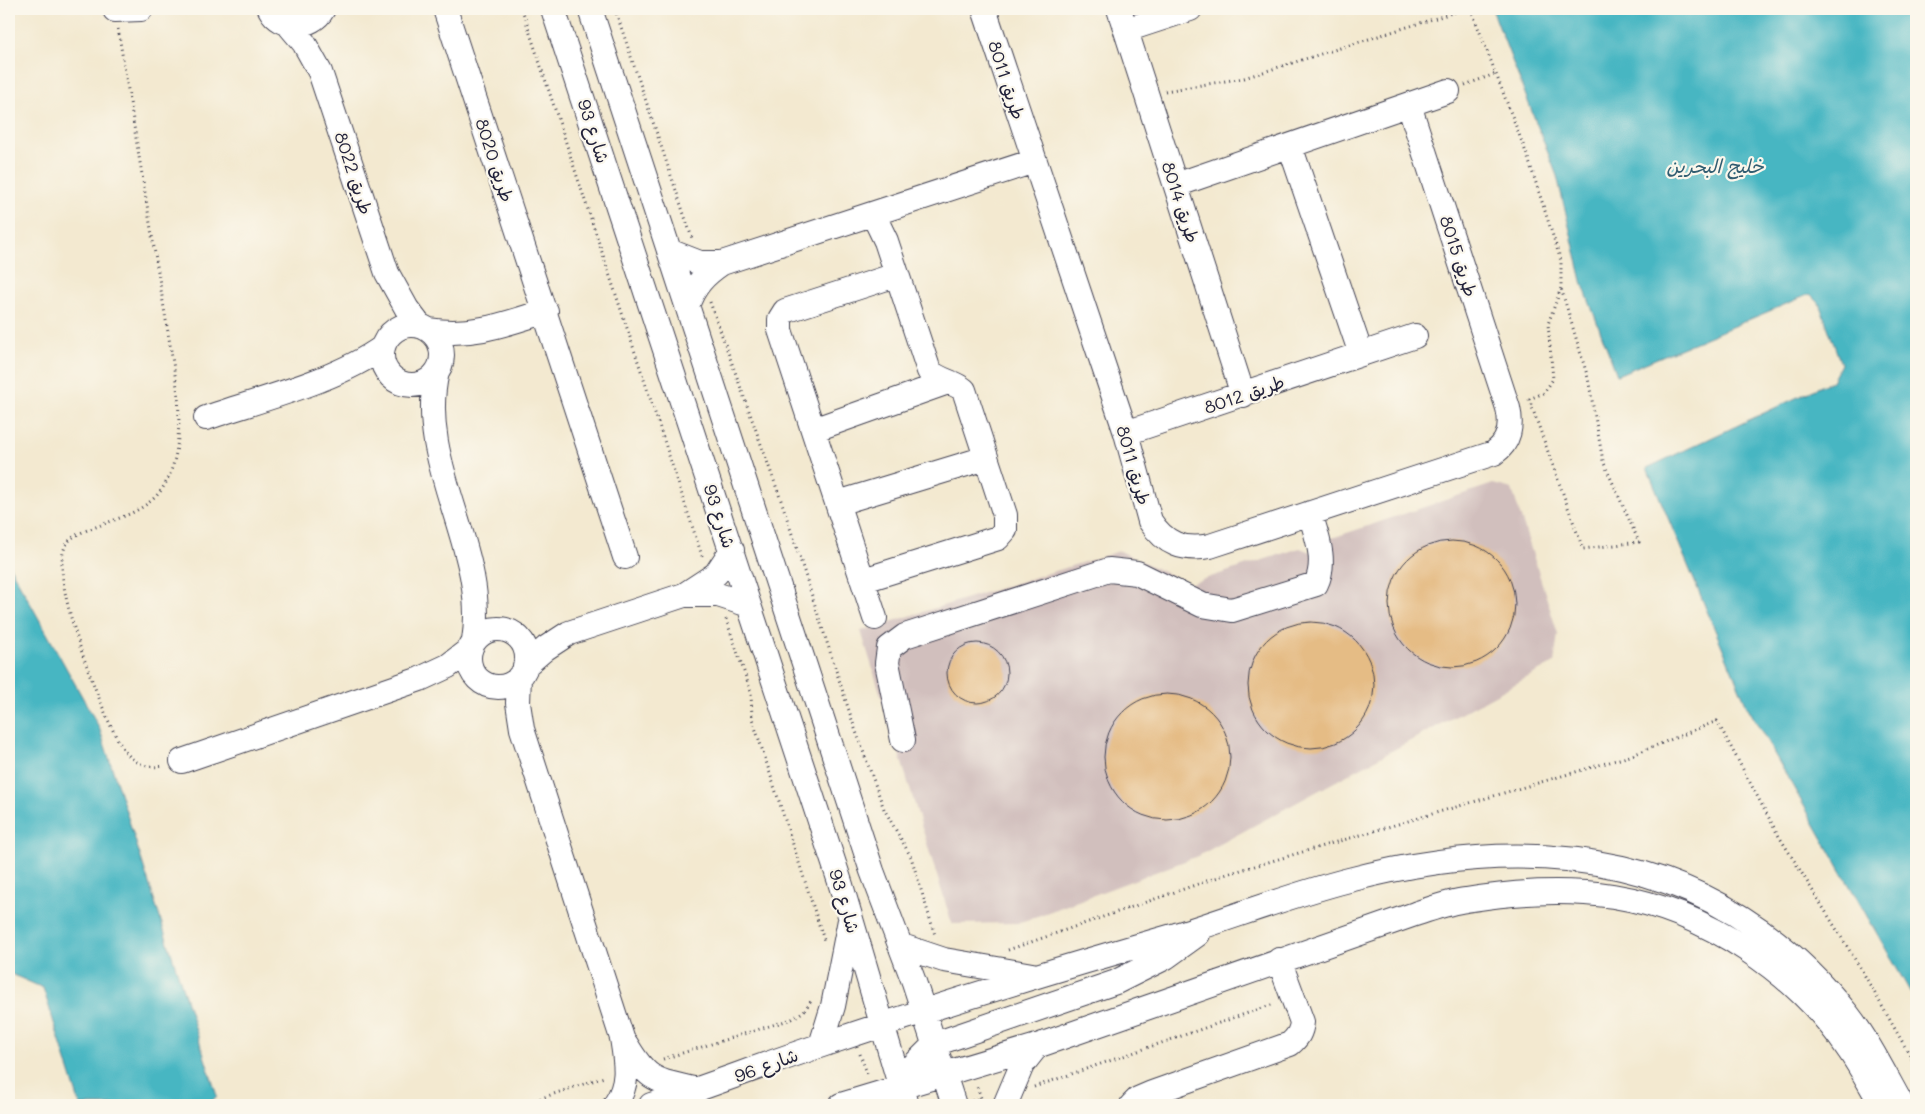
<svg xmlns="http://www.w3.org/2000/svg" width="1925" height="1114" font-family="Mali,'Playpen Sans Arabic',sans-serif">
<rect width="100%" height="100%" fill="#fbf7ec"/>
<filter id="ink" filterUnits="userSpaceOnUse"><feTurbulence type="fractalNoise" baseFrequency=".02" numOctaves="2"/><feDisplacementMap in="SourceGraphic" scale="10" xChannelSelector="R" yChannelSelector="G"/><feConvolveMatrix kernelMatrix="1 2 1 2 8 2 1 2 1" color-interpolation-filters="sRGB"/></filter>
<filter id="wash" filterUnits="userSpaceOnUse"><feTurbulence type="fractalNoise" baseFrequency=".0096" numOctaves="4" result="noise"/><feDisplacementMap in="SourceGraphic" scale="20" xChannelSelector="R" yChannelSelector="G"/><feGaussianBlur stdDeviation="1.12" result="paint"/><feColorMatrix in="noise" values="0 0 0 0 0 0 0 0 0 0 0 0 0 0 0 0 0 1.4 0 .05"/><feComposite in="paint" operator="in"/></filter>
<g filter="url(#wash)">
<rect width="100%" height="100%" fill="#f3e9d0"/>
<path fill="#d1bfbd" d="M1493,484L1512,489L1558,634L1554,663L1198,856L1019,923L952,924L861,631L1120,551L1189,584L1300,548L1310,552L1327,545L1332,538Z"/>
<path fill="#47b6c2" stroke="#346c7e" d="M1492,9H1916V1002L1747,706L1647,468L1832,381L1841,364L1819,303L1810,294L1617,375L1583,285L1557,176Z
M9,565L99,727L217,1096L210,1103L203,1105H80L43,988L9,973Z"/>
<g id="blocks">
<path fill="#e5bc85" d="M1389 604a63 63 0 1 1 126 0a63 63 0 1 1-126 0Z
M1248 685a63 63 0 1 1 126 0a63 63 0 1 1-126 0Z
M947 673a30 30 0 1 1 60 0a30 30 0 1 1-60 0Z
M1104 757a63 63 0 1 1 126 0a63 63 0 1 1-126 0Z"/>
</g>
</g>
<g filter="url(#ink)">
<use href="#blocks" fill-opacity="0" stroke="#414051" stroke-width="1"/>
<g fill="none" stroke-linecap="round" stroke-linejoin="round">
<g stroke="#414051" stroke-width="26">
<path id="minor" d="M270,9C281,30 312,29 323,9
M445,9L625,557
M553,9L840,882L906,1105
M590,9L872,871L914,982L954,1105
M984,9L1126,433L1150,521C1165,544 1183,551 1210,546L1494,453C1510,442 1512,425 1508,408L1409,105
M1119,9L1243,395
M115,10L141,9
M288,24L304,43L320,72L387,273L407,309L420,326
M1126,30L1190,9
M1290,146L1361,354
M1176,185L1448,91
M669,251L700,263H722
M687,306C694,286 704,275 722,263L1034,161
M382 355a30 30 0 1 1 60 0a30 30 0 1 1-60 0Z
M429,330C472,337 505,324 546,311
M437,372C415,463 489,549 474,641
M206,418C261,399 336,381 383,347
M813,430L948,382
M1126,433L1415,336
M838,503L986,458
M864,580L998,538L1005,530V515L964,390C953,381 940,381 929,371L886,241L873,214
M686,595H718L749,605
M875,618L780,330V319L785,311L896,275
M469 658a29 29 0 1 1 58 0a29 29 0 1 1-58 0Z
M525,666L546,648L569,633L684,595L716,574L732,550
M519,677L518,703L522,729L622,1038C626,1063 630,1083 615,1105
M903,740L887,663L889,648L905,636L1109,570L1137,573L1202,605L1232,610L1316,584C1327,561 1317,537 1310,513
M182,761L420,679L448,666L470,649
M902,946L944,960L1032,975
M626,1044C649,1083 656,1080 698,1090
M821,1045L833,1006L850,920
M901,1088L913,1066L935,1044L1116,982L1166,957L1198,934
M651,1105C709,1086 765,1064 822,1045C939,1005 1057,969 1176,935C1234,917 1290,895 1349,880C1539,830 1720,853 1848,1015C1869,1042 1885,1075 1902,1105
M841,1105L1037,1046L1415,914C1431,909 1449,902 1466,900C1514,892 1565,889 1613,896C1706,911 1797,972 1849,1050C1861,1067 1871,1087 1882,1105
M1005,1105L1022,1065L1037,1046
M1132,1105L1138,1099L1152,1093L1290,1044C1298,1037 1301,1032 1302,1022L1279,960"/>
</g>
<path stroke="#414051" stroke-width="3" stroke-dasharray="1 4" stroke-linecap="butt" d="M522,9L703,559
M615,9L692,238
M1471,9L1527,155L1561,261V288L1548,324L1553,379L1544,393L1529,399
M118,29L177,387C181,421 181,476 152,500C137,513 119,518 101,525C89,530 73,533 66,545C48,575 95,690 109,722C122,749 131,771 165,766
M1465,85L1495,74
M1165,91L1244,78L1465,9
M710,302L782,503L853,723L884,809L911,857L935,935
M1529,399L1583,549L1639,542L1603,461L1588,378L1561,288
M726,619L751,692L752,718L824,940
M1008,950L1224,875L1630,756L1717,721L1777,833L1861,969L1916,1066
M860,1054L868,1076
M663,1059L792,1019L804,1011L811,1001
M1034,1087L1274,1004
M972,1101L981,1098L976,1084
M521,1105L604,1077"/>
<use href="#minor" stroke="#fff" stroke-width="24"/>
</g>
</g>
<g text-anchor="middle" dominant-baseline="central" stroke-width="4.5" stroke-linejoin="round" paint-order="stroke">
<g font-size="18" fill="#22223b" stroke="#fbf7ec">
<text transform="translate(1007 80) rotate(72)">طريق 8011</text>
<text transform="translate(594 131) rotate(72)">شارع 93</text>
<text transform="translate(495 160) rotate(72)">طريق 8020</text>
<text transform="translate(354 173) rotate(72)">طريق 8022</text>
<text transform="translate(1181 202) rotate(72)">طريق 8014</text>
<text transform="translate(1459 256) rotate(72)">طريق 8015</text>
<text transform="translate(1244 394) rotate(-19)">طريق 8012</text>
<text transform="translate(1134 465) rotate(74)">طريق 8011</text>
<text transform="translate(720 516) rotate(72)">شارع 93</text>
<text transform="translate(845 901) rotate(73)">شارع 93</text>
<text transform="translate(766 1065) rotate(-20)">شارع 96</text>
</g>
<g font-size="19" font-style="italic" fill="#315d71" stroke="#fbf7ec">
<text x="1715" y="165">خليج البحرين</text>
</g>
</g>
<rect width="1925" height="1114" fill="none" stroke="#fbf7ec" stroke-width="30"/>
</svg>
